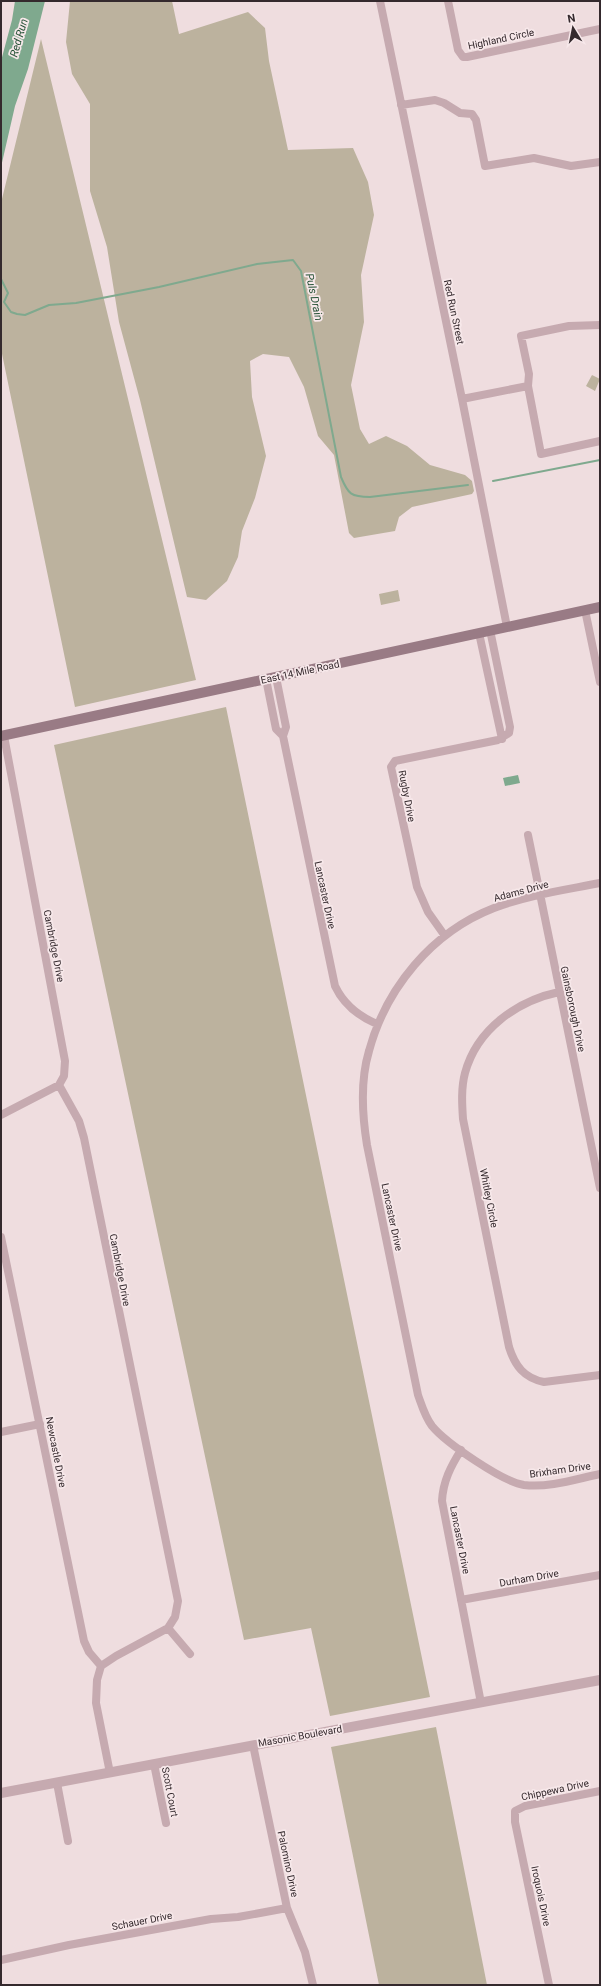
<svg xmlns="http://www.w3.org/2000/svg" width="601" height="1986" font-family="Roboto,sans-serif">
<rect width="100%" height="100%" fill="#efdddf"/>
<path fill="#bcb29e" d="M70,1H172L179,34L248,12L265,28L269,61L288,150L353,148L368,182L374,215L361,275L364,322L351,385L360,429L369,444L386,436L407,446L430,465L465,475L472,481L474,491L472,494L412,507L399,517L395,531L354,538L349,533L334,455L318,436L304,387L289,357L263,354L250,361L252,397L266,456L255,498L242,531L238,557L227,581L206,600L187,597L140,400L119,322L107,247L90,191V104L72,74L66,42Z
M41,39L196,680L75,707L1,349V203Z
M592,375L600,379L595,391L586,386Z
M398,590L400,601L381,605L379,594Z
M226,707L430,1697L330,1716L311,1628L244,1640L54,745Z
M436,1727L487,1985H379L331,1747Z"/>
<path fill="#7fa98e" d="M15,1H45L28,69L15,106L1,167V61L12,20Z
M518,775L520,783L505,786L503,778Z"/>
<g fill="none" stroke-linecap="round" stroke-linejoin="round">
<path stroke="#7fa98e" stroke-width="2" d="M1,279L8,293L4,302L11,312L17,314L25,315L49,305L76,303L159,287L257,264L293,260L301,271L341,477C348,494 351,497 370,497L468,485
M493,481L600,460"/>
<path stroke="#c6aab0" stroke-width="8" d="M380,1L462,399L507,627
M448,1L458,50L463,57H467L600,29
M401,105L435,100L444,103L460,113L472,114L476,120L485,166L534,158L571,166L600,162
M600,325L569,326L521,336L529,374L528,386L541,454L600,441
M462,399L528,386
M585,610L600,682
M479,633L502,739
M266,679L276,729L283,736L286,727L276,677
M4,736L65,1061L64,1076L59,1085
M283,736L335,986C344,1005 358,1016 377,1024
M528,835L600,1188
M600,883C565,890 528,895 494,908C432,932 386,988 369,1051C360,1081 362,1114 367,1145L418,1395C422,1406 425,1417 432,1426C446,1443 503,1482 524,1485C549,1488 576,1479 600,1474
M445,936L428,912L417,887L391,767L395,761L498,740L509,733L510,727L490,630
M559,992C517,1001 477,1029 465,1073C461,1088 462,1104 463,1119L509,1347C515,1366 524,1378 544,1382L600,1375
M59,1085L79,1121L84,1138L178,1601L175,1617L168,1628L116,1656L101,1666L97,1680L96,1703L110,1773
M1,1115L59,1085
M1,1237L84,1641L89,1652L101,1666
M1,1432L40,1424
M461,1450C451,1466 443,1481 442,1501L481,1703
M461,1600L600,1575
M168,1628L190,1654
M253,1745L287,1908L305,1952L313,1985
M154,1764L166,1823
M57,1783L68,1841
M1,1960L69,1945L211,1919L238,1917L287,1908
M549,1985L515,1822V1811L525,1806L600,1791"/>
<path stroke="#c6aab0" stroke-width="10" d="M1,1793L600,1680"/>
<path stroke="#997b85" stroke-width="10" d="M1,736L600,607"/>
</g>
<g text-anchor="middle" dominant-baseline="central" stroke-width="3.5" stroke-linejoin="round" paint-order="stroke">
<g font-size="10" fill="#34292d" stroke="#f7e8ea">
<text transform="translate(501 39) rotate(-12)">Highland Circle</text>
<text transform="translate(454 312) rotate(78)">Red Run Street</text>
<text transform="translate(300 672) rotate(-12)">East 14 Mile Road</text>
<text transform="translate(407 796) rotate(79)">Rugby Drive</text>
<text transform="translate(521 891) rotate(-15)">Adams Drive</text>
<text transform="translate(325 895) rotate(78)">Lancaster Drive</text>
<text transform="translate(54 946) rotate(79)">Cambridge Drive</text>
<text transform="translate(573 1009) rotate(78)">Gainsborough Drive</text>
<text transform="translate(489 1198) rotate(79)">Whitley Circle</text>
<text transform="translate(392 1217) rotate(78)">Lancaster Drive</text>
<text transform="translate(120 1270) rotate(79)">Cambridge Drive</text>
<text transform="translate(56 1452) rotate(79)">Newcastle Drive</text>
<text transform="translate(560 1470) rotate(-8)">Brixham Drive</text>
<text transform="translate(460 1540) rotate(79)">Lancaster Drive</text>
<text transform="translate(529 1578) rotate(-10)">Durham Drive</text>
<text transform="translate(300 1736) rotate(-10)">Masonic Boulevard</text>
<text transform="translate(555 1790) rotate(-12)">Chippewa Drive</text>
<text transform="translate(170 1792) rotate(79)">Scott Court</text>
<text transform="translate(288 1864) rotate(78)">Palomino Drive</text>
<text transform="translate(541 1896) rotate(78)">Iroquois Drive</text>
<text transform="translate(142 1921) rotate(-11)">Schauer Drive</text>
</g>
<g font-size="11" font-style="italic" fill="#235034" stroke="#f7e8ea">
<text transform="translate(19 38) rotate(-74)">Red Run</text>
<text transform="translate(314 297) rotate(78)">Puls Drain</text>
</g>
</g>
<rect width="601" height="1986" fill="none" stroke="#34292d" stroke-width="4"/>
<g transform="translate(573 28) rotate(350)" stroke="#f7e8ea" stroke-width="3" paint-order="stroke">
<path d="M0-3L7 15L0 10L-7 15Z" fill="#34292d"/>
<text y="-6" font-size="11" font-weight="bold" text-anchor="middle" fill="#34292d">N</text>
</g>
</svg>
